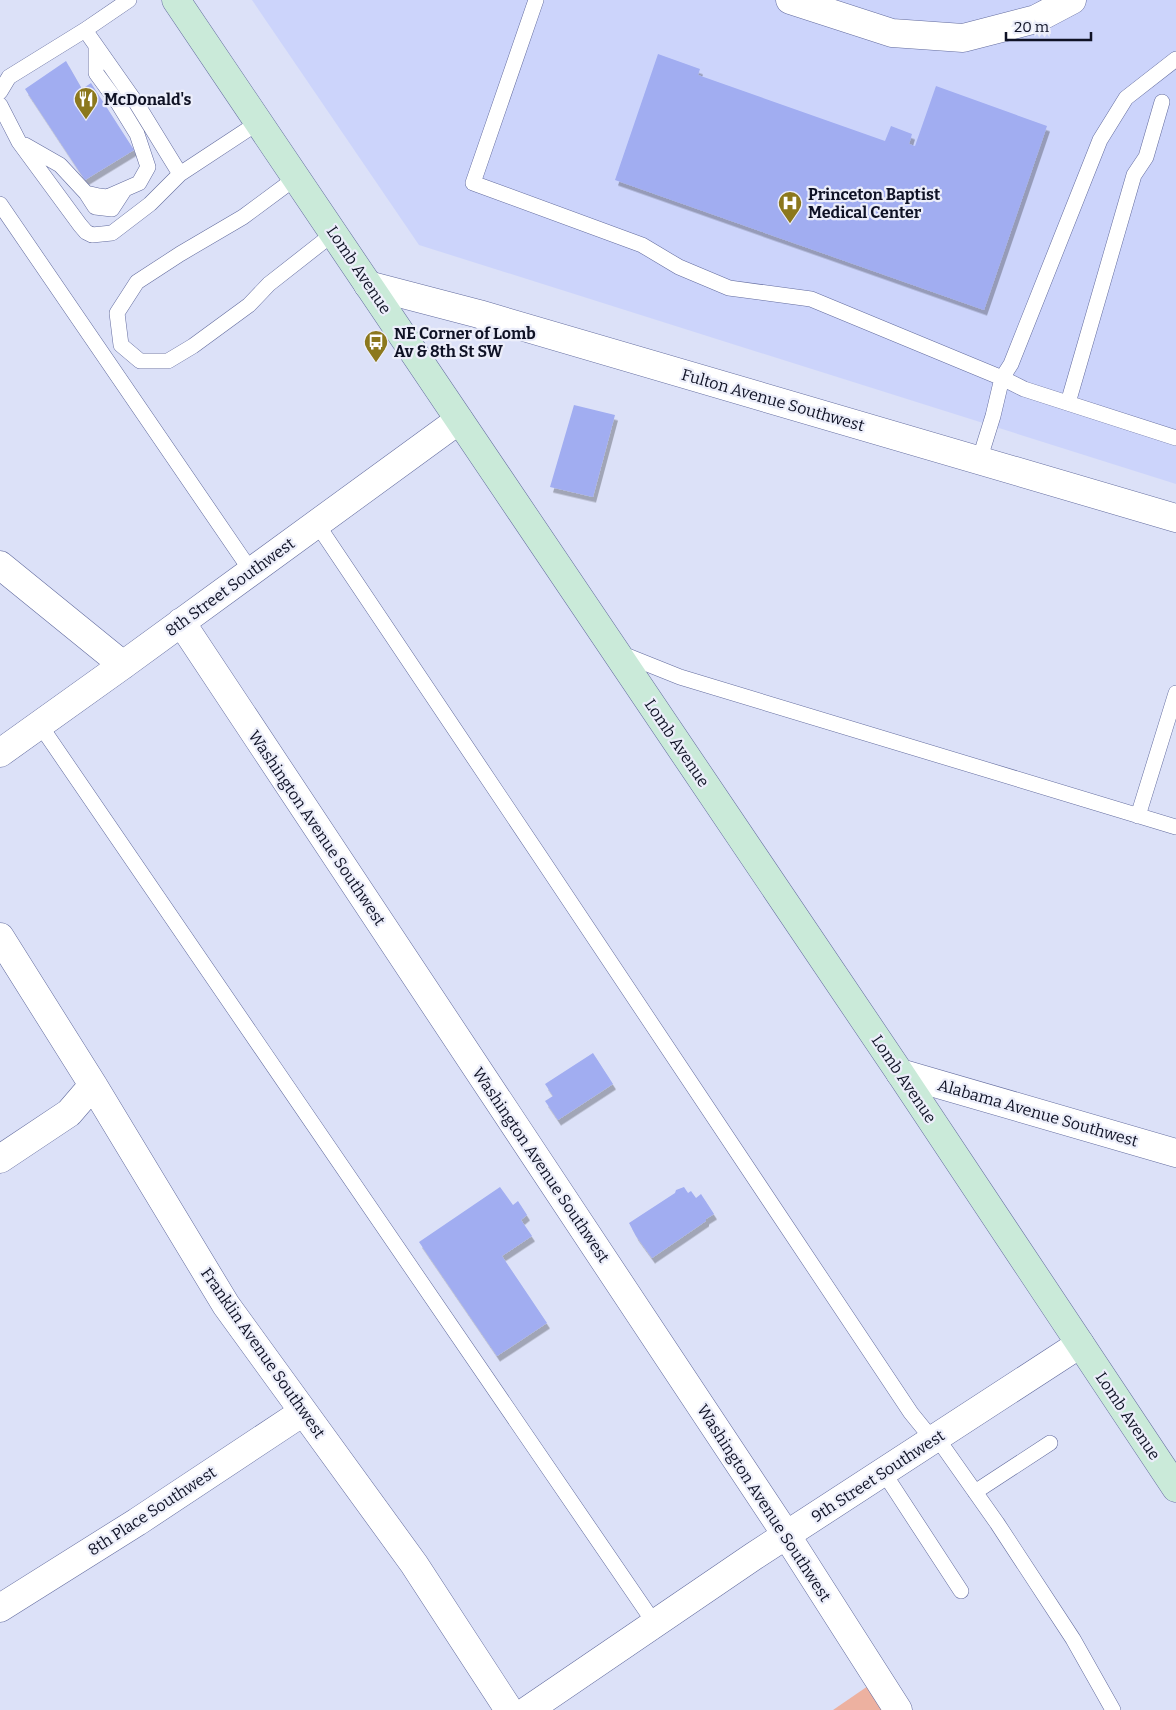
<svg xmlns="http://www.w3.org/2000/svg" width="1176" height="1710" font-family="Bitter,serif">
<defs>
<filter id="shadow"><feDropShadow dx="3" dy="5.5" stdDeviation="0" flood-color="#0004"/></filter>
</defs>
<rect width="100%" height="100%" fill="#dce1f8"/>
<path fill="#ccd4fb" d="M252,0H1176V484L419,245Z"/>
<path fill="#edb1a0" d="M868,1686L885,1710H833Z"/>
<path fill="#a1adf1" filter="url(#shadow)" d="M658,54L700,69L698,75L885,141L891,126L912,134L909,144L915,146L936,86L1047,126L984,310L615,180Z
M66,61L82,89L91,83L134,150L85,180L25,89Z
M574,405L615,415L593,497L550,487Z
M593,1053L613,1084L558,1120L545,1101L553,1096L545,1084Z
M500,1187L513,1205L518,1201L527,1215L521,1220L532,1236L502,1256L547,1323L497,1356L419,1242Z
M684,1187L688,1193L691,1191L696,1198L701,1194L714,1214L706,1219V1221L652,1258L636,1236L629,1223L675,1193L676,1190Z"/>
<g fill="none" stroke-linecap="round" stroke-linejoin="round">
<g stroke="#626b9e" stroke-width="16">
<path id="service" d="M536,0L473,183L642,245L679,267L729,288L811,299L1002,378L1024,389L1176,438
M85,30L137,104L180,174
M0,92L9,77L85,30L129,0
M0,105L19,142L80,225L86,232L92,235L112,233L150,204L180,174L259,122
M25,145L60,165L86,193L99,196L107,197L139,183L148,167L137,134L118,103L96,73V47
M297,177L243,217L180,254L137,282L117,313L121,345L140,361H168L193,346L249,305L269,284L334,233
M86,193L95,207L112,209L125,189
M0,204L251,571
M1068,403L1134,175L1146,157L1162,102
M979,461L993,416L1002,378L1011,364L1100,140L1126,98L1176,59
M317,524L539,855L911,1413L924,1429L942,1445L997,1523L1073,1639L1113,1710
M620,653L680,677L1176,827
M40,725L655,1624
M1138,816L1176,693
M884,1473L961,1591
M975,1492L1050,1443"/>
</g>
<g stroke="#626b9e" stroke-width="29">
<path id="minor" d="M790,0L892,33L963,38L1036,19L1072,0
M368,285L479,314L1176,518
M0,565L123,665
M181,622L787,1536L898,1710
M0,753L123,665L459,420
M0,937L93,1085L226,1305L414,1564L509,1710
M900,1073L1176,1153
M0,1159L69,1113L93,1085
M0,1608L137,1522L303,1412
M528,1710L754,1556L1080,1344"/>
</g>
<g stroke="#626b9e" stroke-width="29">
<path id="secondary" d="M176,0L900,1073L1176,1488"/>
</g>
<use href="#service" stroke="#fff" stroke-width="15"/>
<use href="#minor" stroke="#fff" stroke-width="28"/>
<use href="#secondary" stroke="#caead9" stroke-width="28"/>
</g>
<defs>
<g id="restaurant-pin" transform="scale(1.25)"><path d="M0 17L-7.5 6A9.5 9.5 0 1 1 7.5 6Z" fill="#8c781d" stroke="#eceefa"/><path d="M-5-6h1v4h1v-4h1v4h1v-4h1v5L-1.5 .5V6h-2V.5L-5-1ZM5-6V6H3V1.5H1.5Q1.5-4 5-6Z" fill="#fff"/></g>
<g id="hospital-pin" transform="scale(1.25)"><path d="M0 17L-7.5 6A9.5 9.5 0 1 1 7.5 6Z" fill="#8c781d" stroke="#eceefa"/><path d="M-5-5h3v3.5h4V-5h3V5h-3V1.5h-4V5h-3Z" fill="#fff"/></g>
<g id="bus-pin" transform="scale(1.25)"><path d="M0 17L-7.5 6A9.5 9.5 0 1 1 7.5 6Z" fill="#8c781d" stroke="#eceefa"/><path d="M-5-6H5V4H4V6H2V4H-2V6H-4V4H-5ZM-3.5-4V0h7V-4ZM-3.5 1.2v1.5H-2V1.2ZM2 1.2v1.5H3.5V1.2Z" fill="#fff"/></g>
</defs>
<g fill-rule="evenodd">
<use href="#restaurant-pin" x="86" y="99"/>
<use href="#hospital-pin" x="790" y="203"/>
<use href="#bus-pin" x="376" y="342"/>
</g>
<g text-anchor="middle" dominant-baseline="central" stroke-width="4.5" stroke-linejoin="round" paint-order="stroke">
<g font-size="16" font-weight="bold" fill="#0f1225" stroke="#eceefa" text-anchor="start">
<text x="104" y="99">McDonald's</text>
<text x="808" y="194">Princeton Baptist<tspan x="808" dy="18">Medical Center</tspan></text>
<text x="394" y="333">NE Corner of Lomb<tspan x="394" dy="18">Av &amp; 8th St SW</tspan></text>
</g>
<g font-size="16" fill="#0f1225" stroke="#eceefa">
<text transform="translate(359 270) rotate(56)">Lomb Avenue</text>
<text transform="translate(773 400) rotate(16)">Fulton Avenue Southwest</text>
<text transform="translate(230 587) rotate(-36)">8th Street Southwest</text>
<text transform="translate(677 743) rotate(56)">Lomb Avenue</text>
<text transform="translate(317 828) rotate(56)">Washington Avenue Southwest</text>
<text transform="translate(904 1079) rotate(56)">Lomb Avenue</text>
<text transform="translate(1038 1113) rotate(16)">Alabama Avenue Southwest</text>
<text transform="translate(541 1165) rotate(56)">Washington Avenue Southwest</text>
<text transform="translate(263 1353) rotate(55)">Franklin Avenue Southwest</text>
<text transform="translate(1128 1416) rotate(56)">Lomb Avenue</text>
<text transform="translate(878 1476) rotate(-33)">9th Street Southwest</text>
<text transform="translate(764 1503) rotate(57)">Washington Avenue Southwest</text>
<text transform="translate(152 1511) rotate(-33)">8th Place Southwest</text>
</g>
</g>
<path d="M1006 32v8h85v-8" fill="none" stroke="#0f1225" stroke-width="2.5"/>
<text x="1014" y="32" font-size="15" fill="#0f1225" stroke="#eceefa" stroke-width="4" paint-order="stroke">20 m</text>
</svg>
